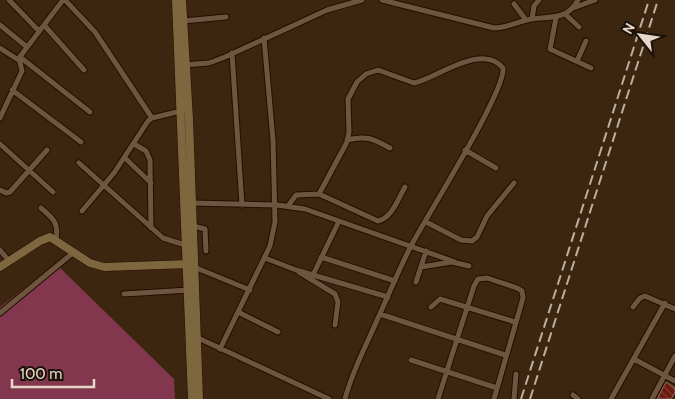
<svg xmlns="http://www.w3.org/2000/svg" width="675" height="399" font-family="Cabin,sans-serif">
<defs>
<pattern id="building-back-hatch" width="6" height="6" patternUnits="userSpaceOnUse" patternTransform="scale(1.25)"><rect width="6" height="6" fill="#6a1b0d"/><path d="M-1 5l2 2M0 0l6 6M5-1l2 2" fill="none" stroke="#7f3b2f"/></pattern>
</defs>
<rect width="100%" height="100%" fill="#3c2610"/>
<path fill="#82374f" d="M56,264L174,379L175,399H0V307Z"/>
<path fill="url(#building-back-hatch)" stroke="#936f67" d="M666,382L675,388V392L671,399H657Z"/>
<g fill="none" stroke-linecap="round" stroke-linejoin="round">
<g stroke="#230e00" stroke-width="7">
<path id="street" d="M9,0L39,31
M65,0L95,32L152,118
M382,0L494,28C508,28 518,21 532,19C552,16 567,20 578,0
M514,4L526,20
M573,8L595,0
M565,14L579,27
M556,18L550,49L591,68
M532,19L534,6L539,0
M183,21L226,17
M0,25L27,47
M44,25L84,70
M0,48L20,61
M232,53L242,205
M20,57L90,112
M577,61L586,41
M183,65L209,63L225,57L327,10L362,0
M12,90L81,142
M0,118L22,71L19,58L63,0
M347,140C367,135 373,139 390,148
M0,144L53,192
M134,144L146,151L150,160L151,228
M465,150L496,168
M125,158L151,183
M79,163L163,238L185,245
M0,190L6,193L10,192L47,150
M319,194L347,142L349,132L348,99L357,82L366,74L378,70L414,83C437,78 482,42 503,68C506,91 426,217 411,246C399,269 389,294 378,318C367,344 352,371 345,399
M192,203L277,205L305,209L455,262
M288,206L296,195L319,194L378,221C392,218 398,199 405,187
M41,208C53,218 59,223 56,239
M82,211L114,173L148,121L152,118L181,111
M426,222L461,240L472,241L477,237L487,216L514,183
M193,226L205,229L206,251
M0,250L9,261
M321,257L395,281
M265,258L296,270L388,297
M194,267L250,290
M421,267L452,262L469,266
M299,272L335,294L338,302L335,325
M313,275L339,221
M416,282L426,251
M124,294L189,290
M431,307L440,299L515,322
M633,307L640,298L645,296L675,309
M238,312L278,332
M0,313L74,252
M380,314L505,355
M196,337L329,399
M220,349L270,246L275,222L273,140L264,38
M634,359L675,381
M411,360L497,388
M573,395L578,399
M438,399L474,286L478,279L487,278L517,288L522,291L523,298L494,399
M514,399L516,374
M611,399L665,303
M652,399L675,356"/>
</g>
<g stroke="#230e00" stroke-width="9">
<path id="secondary" d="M176,0L192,399
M182,0L189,119L199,399
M0,267L40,241L50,237L90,263L104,267L189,264"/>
</g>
<use href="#street" stroke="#6e553f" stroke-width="5"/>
<use href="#secondary" stroke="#7e663e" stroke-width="8"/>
<path stroke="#beae9f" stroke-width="2" stroke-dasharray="10 5" stroke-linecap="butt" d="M521,399L649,0
M530,399L658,0"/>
</g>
<g transform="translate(640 35) rotate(300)" stroke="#1c1208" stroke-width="4" paint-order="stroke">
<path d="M0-4L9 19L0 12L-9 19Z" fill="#e6d7ca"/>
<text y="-8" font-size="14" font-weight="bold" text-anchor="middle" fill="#e6d7ca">N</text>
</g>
<path d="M12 379v8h82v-8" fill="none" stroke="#e6d7ca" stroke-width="2.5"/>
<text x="20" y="379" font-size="15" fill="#e6d7ca" stroke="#1c1208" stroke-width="4" paint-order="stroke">100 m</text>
</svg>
